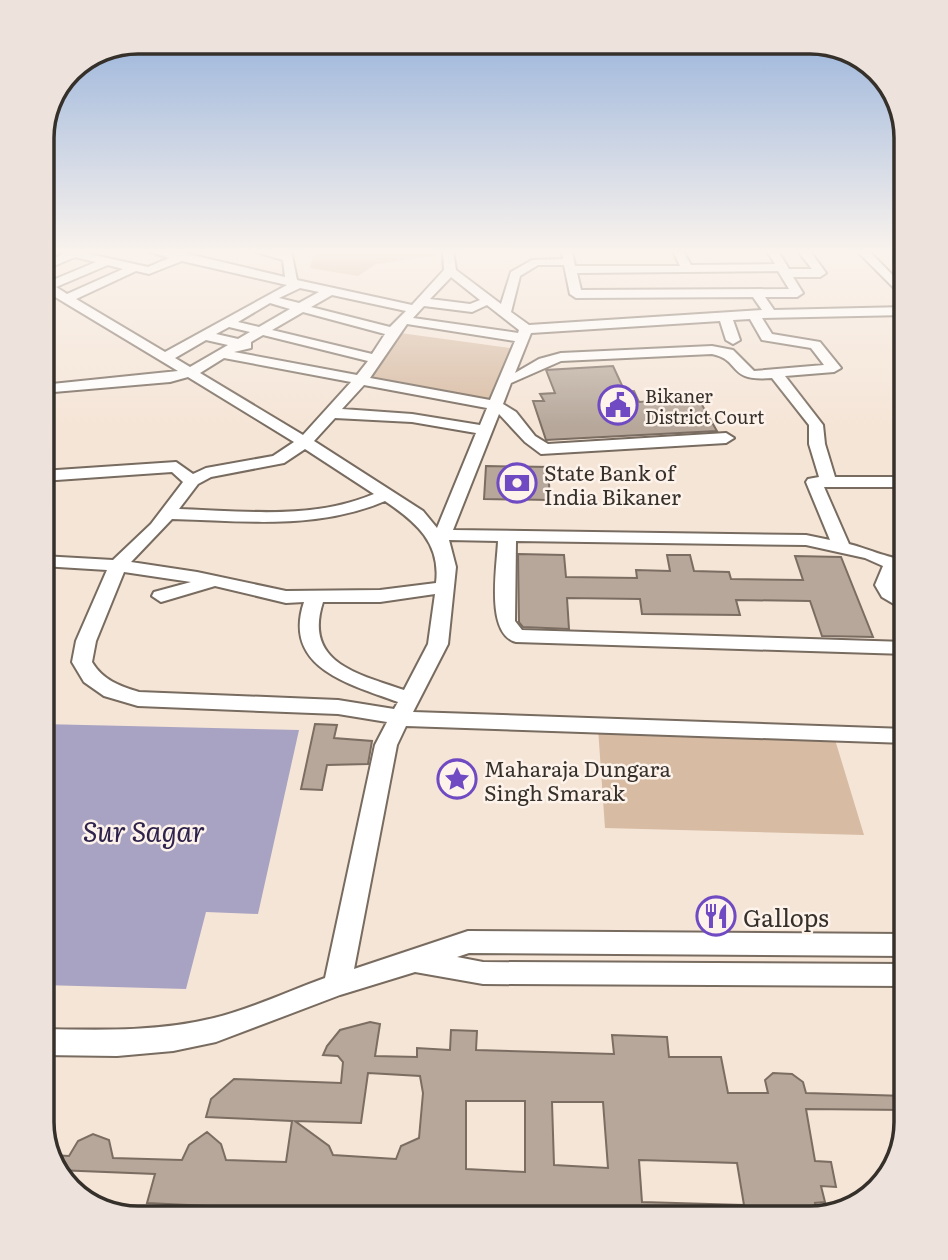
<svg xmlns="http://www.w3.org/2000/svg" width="948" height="1260" font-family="Literata,serif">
<rect width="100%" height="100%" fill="#f5e5d7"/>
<path fill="#d7bba3" d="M314,251H438L440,255L376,264L358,276L310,268Z
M393,332L518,349L494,405L359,382Z
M598,728L833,733L864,835L605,828Z"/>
<path fill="#a9a3c3" d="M42,724L299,730L258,914L206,912L186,989L42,985Z"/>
<path fill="#b6a79a" stroke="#7b6d61" stroke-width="2" fill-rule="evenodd" d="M613,366L625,392L634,391L639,402L698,398L717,431L546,440L533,401H544L540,394L555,393L546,370Z
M486,466L548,467L550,500L484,499Z
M518,554L564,555L566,577L637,578L636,570L670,571L667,555H690L694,571L729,572L731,579L803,580L795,556L841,557L873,637L822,636L810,601L736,600L740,615L642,614L640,599L567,598L569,629L523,627L519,622Z
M315,724L337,725L334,738L372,741L368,764L327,765L322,790L301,789Z
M370,1022L380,1024L375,1056L417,1057V1048L450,1050L451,1030L477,1031L476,1050L614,1054L612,1035L667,1037L669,1057H721L728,1093H768L765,1080L773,1073L792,1074L803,1082L806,1093L906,1096V1110L806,1109L815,1161L831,1162L836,1187L821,1186L825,1202L815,1203L818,1216L810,1218H336L337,1212L147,1203L155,1174L56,1170L52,1155L69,1156L78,1141L93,1134L109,1140L113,1158L182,1160L189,1145L207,1132L221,1144L226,1160L286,1162L292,1121L206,1117L211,1099L234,1079L341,1083L343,1062L338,1056L323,1055L327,1046L340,1030ZM368,1073L420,1076L423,1093L419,1138L401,1146L396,1159L333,1155L329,1146L295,1121L361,1123ZM466,1101H525V1172L466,1169ZM552,1102H603L608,1168L554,1165ZM639,1160L737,1163L744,1205L642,1202Z"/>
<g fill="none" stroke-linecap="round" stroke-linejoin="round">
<g stroke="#786b5f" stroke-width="4">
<path id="minor" d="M57,251H76L148,267L169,258L147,251L184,253L285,277L283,260L253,251H291L297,280L412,305L444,270L443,251H453L456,270L501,304L511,272L532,260L563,259L562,251H572L575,266H680L673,251H683L691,265L775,264L767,251H778L789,269H812L798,251H810L826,273L820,277H793L803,293L797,297H765L774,310L906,307V315L762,318L772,334L820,342L841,368L834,372L785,376L823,425L825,444L835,477H906V487H824L849,544C863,547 895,561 906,559V570L897,573L893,585L906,596V611L882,597L875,585L883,566L865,558L806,545L516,541L515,621L522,630L906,642V654L516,642C485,634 497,567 498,541L449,540L456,567L448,644L413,712L906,729V743L406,726L397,745L354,969L468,931L906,934V956L469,953L457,957L483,962L906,964V986L483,984L415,972L340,995L216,1042L173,1051L117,1056L42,1055V1029C100,1030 157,1032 214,1018C251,1009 289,991 325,978L375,745L387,722L338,714L138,706L104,696L84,682L72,662L76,641L107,570L42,566V556L113,560L151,524L183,482L172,472L42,481V471L176,462L193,474L206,468L273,456L294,442L188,377L170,382L42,393V385L178,371L42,289V280L48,282L96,262L75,257L42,271V264L63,254ZM182,261L287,285L165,352L76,299L136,271L149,274ZM108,265L123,269L67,294L56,287ZM538,265H564L570,294L576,298L753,297L762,310L529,325L511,312L520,276ZM778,271L789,289L581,290L577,273ZM451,277L480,300L470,304L430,299ZM300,288L319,292L299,303L279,298ZM332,295L406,311L390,327L311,307ZM270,303L290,309L259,327L238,322ZM487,305L519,330L518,333L413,318L424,306L472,312ZM303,312L385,334L372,354L272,330ZM750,319L762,340L811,348L824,365L754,371L733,350L712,346L561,353L539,359L515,373L531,333L720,321L726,340L733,344L740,340L733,320ZM407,324L515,341L490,400L370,378ZM229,327L250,332L238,339L216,334ZM263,335L368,361L357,375L234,352L251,348V342ZM206,340L228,345L190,367L175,358ZM712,354C742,360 726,382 772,378L809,425V444L819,477L808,479L806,482L830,540L806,535L453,530L499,414L525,442L541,454L726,443L734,438L726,433L548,444L535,436L516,412L503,404L511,383L561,361ZM224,358L351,382L303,435L200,373ZM364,385L487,408L480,425L412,414L342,409ZM335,418L412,422L476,433L437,528L423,511L314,441ZM305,449L374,494C312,520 245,511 179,509L198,484L211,477L284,463ZM385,501C416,522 441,543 436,583L380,590L286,591L197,572L131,562L172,519C245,521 317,530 385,501ZM124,572L191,582L154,592L152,596L161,602L215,586L286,603L304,602C282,668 349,684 398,702L394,709L338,700L139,692C119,686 103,680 92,662L96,641ZM435,594L428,644L404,690C358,674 303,663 323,602H380Z
M857,251H869L906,289V300Z"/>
</g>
<use href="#minor" fill="#fff" fill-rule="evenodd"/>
</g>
<linearGradient id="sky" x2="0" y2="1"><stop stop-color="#8fadd9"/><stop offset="0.59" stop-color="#faf3ed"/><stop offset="1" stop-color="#faf3ed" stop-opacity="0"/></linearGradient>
<rect width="948" height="427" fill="url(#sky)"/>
<defs>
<g id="civic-ring" transform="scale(2.0125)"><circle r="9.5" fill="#fdf3eb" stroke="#704ac3" stroke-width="1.5"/><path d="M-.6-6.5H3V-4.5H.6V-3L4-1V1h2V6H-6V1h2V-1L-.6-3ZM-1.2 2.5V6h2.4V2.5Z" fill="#704ac3"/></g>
<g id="bank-ring" transform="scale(2.0125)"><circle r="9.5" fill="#fdf3eb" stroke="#704ac3" stroke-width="1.5"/><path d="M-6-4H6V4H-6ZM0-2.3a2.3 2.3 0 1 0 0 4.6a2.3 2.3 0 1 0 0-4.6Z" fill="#704ac3"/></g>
<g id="sight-ring" transform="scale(2.0125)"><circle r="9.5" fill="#fdf3eb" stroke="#704ac3" stroke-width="1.5"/><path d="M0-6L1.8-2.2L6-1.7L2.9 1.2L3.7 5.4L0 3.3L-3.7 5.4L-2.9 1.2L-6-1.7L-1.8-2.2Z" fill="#704ac3"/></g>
<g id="restaurant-ring" transform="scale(2.0125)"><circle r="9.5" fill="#fdf3eb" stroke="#704ac3" stroke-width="1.5"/><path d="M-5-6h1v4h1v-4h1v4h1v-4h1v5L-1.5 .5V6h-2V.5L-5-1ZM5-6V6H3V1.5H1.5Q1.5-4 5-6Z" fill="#704ac3"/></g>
</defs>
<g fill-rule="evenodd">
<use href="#civic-ring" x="618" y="405"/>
<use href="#bank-ring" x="517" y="483"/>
<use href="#sight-ring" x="457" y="779"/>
<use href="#restaurant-ring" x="716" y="916"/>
</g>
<g text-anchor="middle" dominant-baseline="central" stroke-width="5" stroke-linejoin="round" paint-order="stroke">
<g font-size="18" fill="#36302b" stroke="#fdf3eb" text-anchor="start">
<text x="645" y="395">Bikaner<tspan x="645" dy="21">District Court</tspan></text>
</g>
<g font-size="21" fill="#36302b" stroke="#fdf3eb" text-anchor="start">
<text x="544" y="471">State Bank of<tspan x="544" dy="24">India Bikaner</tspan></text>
<text x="484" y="767">Maharaja Dungara<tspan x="484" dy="24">Singh Smarak</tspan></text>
</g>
<g font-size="24" fill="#36302b" stroke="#fdf3eb" text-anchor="start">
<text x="743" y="916">Gallops</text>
</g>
<g font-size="28" font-style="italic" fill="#2e234d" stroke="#fdf3eb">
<text x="144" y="830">Sur Sagar</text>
</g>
</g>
<path d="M0 0H948V1260H0ZM138 54H810A84 84 0 0 1 894 138V1122A84 84 0 0 1 810 1206H138A84 84 0 0 1 54 1122V138A84 84 0 0 1 138 54Z" fill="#ede3dc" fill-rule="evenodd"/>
<path fill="none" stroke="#36302b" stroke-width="3.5" d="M138 54H810A84 84 0 0 1 894 138V1122A84 84 0 0 1 810 1206H138A84 84 0 0 1 54 1122V138A84 84 0 0 1 138 54Z"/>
</svg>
